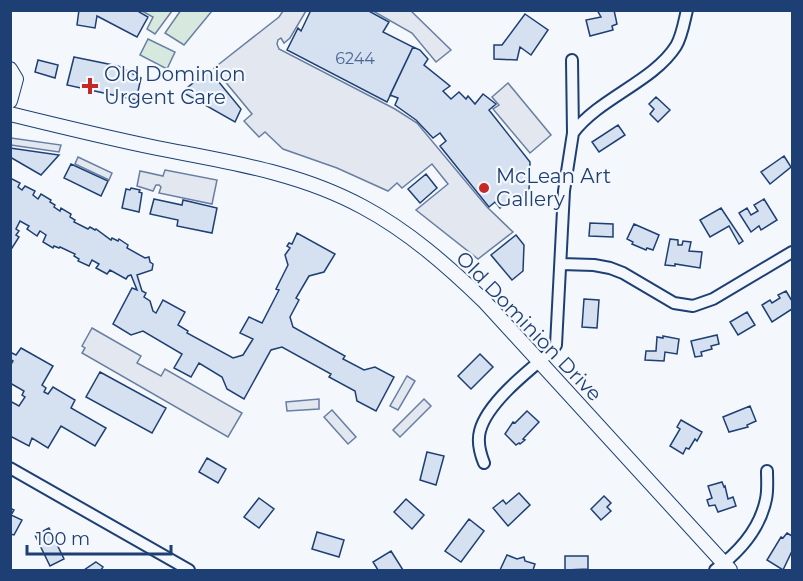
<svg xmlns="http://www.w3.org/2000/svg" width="803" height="581" font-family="Montserrat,sans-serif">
<rect width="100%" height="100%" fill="#f4f7fb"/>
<path fill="#d7e8df" stroke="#687fa3" stroke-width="1.5" d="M181,10L212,11L184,45L165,33Z
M142,11H172L155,34L147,29L153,17Z
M148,39L175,52L167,69L140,55Z"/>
<path fill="#e3e8f0" stroke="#687fa3" stroke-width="1.5" d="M283,11H306L290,38L284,43L281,38L278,40L277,44L279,49L395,109L417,123L487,207L513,232L478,259L416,210L448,184L432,164L402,188L397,183L388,191L337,168L283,149L265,132L259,137L244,121L252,114L214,68L279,17Z
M373,11H411L451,50L436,62L412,33Z
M508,83L551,135L530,153L493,109L499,105L492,97Z
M10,138H11L61,145L59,152L11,145Z
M78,157L112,173L109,180L75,164Z
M165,170L217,180L212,204L159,193L161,187L159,185H156L153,191L137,186L140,171L163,176Z
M92,328L141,356L137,363L161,376L165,369L242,413L228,437L82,353L85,348L82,346Z
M407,376L415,381L398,410L390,406Z
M319,399V409L287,411L286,402Z
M424,399L431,406L400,437L393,430Z
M332,410L356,437L348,444L324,417Z"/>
<path fill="#d5e0f0" stroke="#1d3f73" stroke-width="1.5" d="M79,10H136L148,17L137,37L97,16L95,28L77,25Z
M311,10H367L389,22L383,32L413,47L387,102L287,50L298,28L301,31Z
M597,10H614L617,24L612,26L613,30L590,36L586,20L601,17Z
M525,14L548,30L531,55L520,47L517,60L494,59V45H502Z
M413,47L420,50L428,59L424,65L450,86L443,91L451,99L459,92L466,99L468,96L475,104L483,94L496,104L489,110L530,162L529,191L512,205L510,202L500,208L495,202L489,207L440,146L446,141L440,133L433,138L416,120L395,105L398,98L390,95Z
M74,57L118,66L141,78L136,100L67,85Z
M38,60L58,65L55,78L35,72Z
M209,70L241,109L235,122L182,92Z
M656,97L670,110L658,122L650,114L654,109L649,104Z
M618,125L625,135L599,152L592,142Z
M10,148L59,155L41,175L10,157Z
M784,156L791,167L770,184L761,172Z
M71,164L108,181L101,196L64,178Z
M426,174L437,188L420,203L408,189Z
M10,178L20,183L18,187L22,190L25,186L35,191L33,195L38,199L41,194L51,200L50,202L55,205L54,207L60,211L61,208L71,214L70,217L75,220L74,222L88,229L90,227L95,230L96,229L111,240L112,238L118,241L119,239L128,245L127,248L145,258L149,257L150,262L153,264L152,270L137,275L142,291L146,293L144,297L150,301L153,311L156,313L163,300L185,312L178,325L188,331L187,333L233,358L243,355L253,339L240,333L249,317L262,323L279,290L276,289L288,265L285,255L290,248L287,246L289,243L292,244L297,233L335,254L324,272L309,276L296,298L299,300L290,317L293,327L345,356L343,359L364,370L375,367L394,377L376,411L357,401L355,391L329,377L331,374L282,347L271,350L244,399L227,389L222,377L199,363L191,377L174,368L182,354L143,331L131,335L113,324L132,288L137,290L131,275L128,276L126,279L110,270L107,274L96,268L99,264L92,260L89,266L78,261L79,259L74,256L75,254L60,247L59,248L54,246L53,248L43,242L46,235L40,231L37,236L27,229L29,226L20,221L16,229L19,231L16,235L19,237L12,248L10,247Z
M131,188L140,190L139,192L142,193L139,212L122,208L126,189L130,190Z
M154,199L182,205L183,200L217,208L212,233L177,226L178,220L150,214Z
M764,199L777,220L761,230L759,226L751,232L739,213L747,208L751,215L758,211L754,205Z
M721,208L743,241L739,244L729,226L710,237L700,220Z
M590,223L613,224V237L589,236Z
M634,224L659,235L653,250L647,248L646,250L632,244L633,242L627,239Z
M516,235L524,245L523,271L512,280L491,255Z
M670,239L678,240V245H682L683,241L691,242L689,251L702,252L700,268L675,264V266L665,265Z
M786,291L792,301V309L772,322L762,305L770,300L772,303L780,298L778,295Z
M584,299L599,300L597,328L582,327Z
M747,312L755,325L738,335L730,322Z
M717,335L719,344L711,346L712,349L701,352L702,356L695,357L691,341Z
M663,336L679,339L677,354L665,352L664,361L645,360L646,351H656L657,337L663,338Z
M21,348L53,366L42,385L46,388L44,392L48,394L53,387L75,400L71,408L106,428L95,446L61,426L48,448L32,438L29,446L10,436V401L19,406L25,397L22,395L24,391L10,383V366L13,361L10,359V352L16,355Z
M480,354L493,367L471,389L458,376Z
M100,372L166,408L152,433L86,397Z
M750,406L756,421L747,425L748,427L729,432L723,417Z
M527,411L539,422L523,439L525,440L520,444L519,443L516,445L505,434L513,422L515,423Z
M681,420L702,432L697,441L695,439L689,449L686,448L683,454L670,446L680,429L677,427Z
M427,452L444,456L436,485L420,480Z
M207,458L226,469L218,483L199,472Z
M722,482L724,487L725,486L728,499L733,497L736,506L718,512L715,505L709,506L707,500L712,498L708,486Z
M519,493L530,505L508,526L493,508L503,500L506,504Z
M604,496L611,503L607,507L611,511L601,520L591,509Z
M259,498L274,509L259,528L244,517Z
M406,499L424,515L412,529L394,512Z
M10,508L14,510L11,515L22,520L14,535L10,534Z
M469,519L484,531L461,562L445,551Z
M49,528L64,559L50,566L35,535Z
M317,532L344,540L339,557L312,549Z
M787,533L792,536V551L783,570L767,560L781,537L783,538Z
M391,551L403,570H378L373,562Z
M507,555L517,559L524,557L525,561L535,564L533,570H500Z
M565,556H588V569L565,570Z
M96,562L103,567L101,570H84Z"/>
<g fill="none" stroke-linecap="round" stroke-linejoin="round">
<g stroke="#1d3f73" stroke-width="14">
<path id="minor" d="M572,60L573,133
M561,264L594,265L610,268L623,273L674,303L693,306L713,299L792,252
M484,463C480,453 477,442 480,431C487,403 529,370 551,352L556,345L564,191L573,133C599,98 653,82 676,46C682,36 684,22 687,10
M10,468L189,570
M715,570C738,553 760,529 766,499C768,490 767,480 767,471"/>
</g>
<g stroke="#1d3f73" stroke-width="16">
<path id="major" d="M10,69L16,79L10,101
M10,114C59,126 108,138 157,148C228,162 299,172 363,207C408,231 448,266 485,302L730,570"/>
</g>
<use href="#minor" stroke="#f4f7fb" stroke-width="10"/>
<use href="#major" stroke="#f4f7fb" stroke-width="14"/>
</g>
<g fill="#c62828" stroke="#f4f7fb" stroke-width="2">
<path d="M87 77h6v6h6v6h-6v6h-6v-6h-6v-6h6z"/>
<circle cx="484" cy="188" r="6"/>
</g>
<g text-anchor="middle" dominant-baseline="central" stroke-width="4.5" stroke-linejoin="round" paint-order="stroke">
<g font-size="16" fill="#4b6792">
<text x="355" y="58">6244</text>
</g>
<g font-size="20" fill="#1d3f73" stroke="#f4f7fb" text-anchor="start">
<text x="104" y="74">Old Dominion<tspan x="104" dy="23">Urgent Care</tspan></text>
<text x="496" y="176">McLean Art<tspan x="496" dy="23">Gallery</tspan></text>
</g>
<g font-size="20" fill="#1d3f73" stroke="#f4f7fb">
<text transform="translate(529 326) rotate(46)">Old Dominion Drive</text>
</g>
</g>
<rect width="803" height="581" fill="none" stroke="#1d3f73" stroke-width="24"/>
<path d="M27 545v9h144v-9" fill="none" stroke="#1d3f73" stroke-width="3"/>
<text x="36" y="545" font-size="18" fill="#1d3f73" stroke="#f4f7fb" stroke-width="4.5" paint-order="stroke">100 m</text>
</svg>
